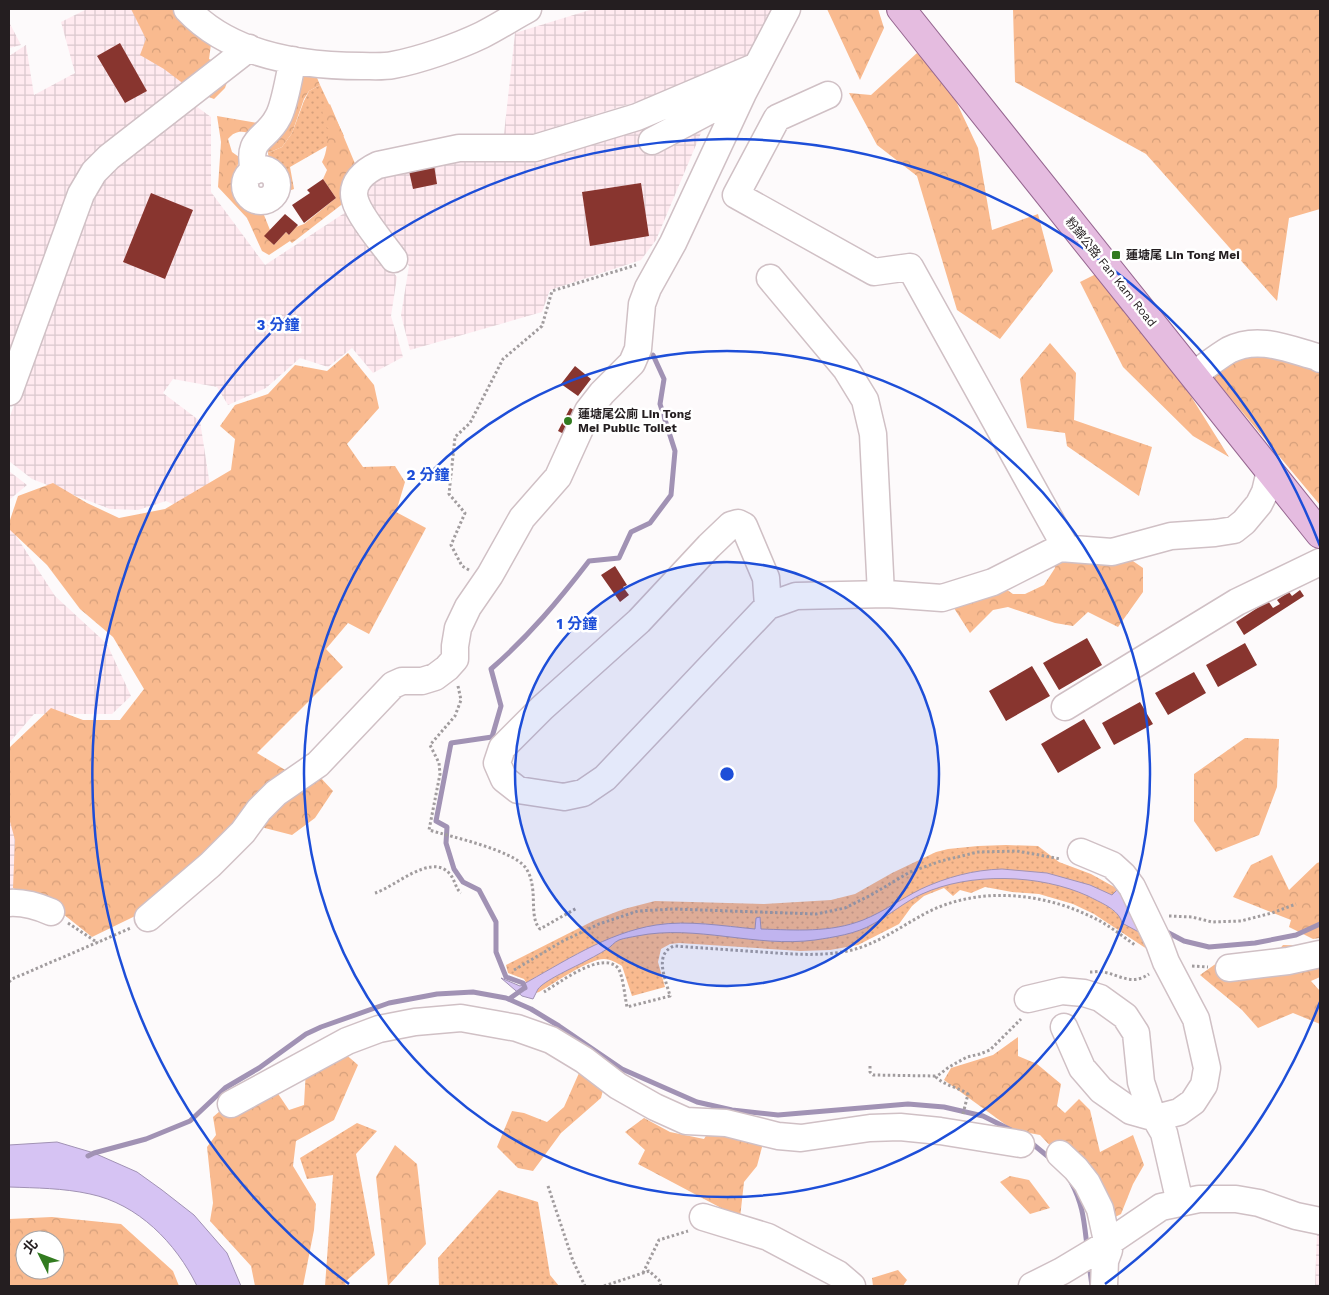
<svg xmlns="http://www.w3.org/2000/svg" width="1329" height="1295" font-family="'Work Sans','Noto Sans TC',sans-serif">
<defs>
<pattern id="industrial-grid" width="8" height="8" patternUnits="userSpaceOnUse" patternTransform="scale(1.25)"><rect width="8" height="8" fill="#ffeaf0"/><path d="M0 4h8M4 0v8" fill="none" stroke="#dac8ce"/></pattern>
<pattern id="grass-dots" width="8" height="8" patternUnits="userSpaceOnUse" patternTransform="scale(1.25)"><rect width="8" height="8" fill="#f9ba8f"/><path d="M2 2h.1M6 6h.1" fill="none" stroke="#d59f7b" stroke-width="1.8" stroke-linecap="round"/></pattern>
<pattern id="forest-crowns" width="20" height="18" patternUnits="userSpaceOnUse" patternTransform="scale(1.25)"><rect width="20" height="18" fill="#f9ba8f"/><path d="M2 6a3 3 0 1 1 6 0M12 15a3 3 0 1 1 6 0" fill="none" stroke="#d59f7b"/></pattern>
</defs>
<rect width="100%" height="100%" fill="#fdfafb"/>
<path fill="url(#industrial-grid)" d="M87,9H136L188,82L112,143L9,372V56L26,45L34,95L75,73L61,22Z
M593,9H778L752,54L691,85L503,143L515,33Z
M9,22L21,45L9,48Z
M717,95L656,240L641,260L550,290L542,312L410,350L401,315L409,266L361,205L368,180Z
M193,104L211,117V192L265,265L346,212L397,277L391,316L403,357L373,373L352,348L328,367L300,358L266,388L228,405L217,387L173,379L163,393L200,421L213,505L199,516L166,501L138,510L110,509L32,479L9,461V419L89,192L123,151Z
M9,471L27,485L9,500Z
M9,525L55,596L107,644L131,696L112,714H34L9,743Z
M9,789L27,810L17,898H9Z
M1320,1229V1286H1315L1317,1233Z"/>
<path fill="url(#grass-dots)" d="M320,85L344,136L290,167L294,189L286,192C284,174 284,170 269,161L268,153L282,147L292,133L304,101L309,91Z
M1006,845L1038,846L1059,862L1091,874L1118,889L1112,895L1111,909L1148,935L1153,953L1094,914L1073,904L1039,894L1012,892L985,887L971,893L960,890L953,896L944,888L924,896L912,906L899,924L858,945L830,950L800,951L679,943L670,944L661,949L658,962L665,987L632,996L622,966C617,963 611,959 604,959C589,959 553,984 539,992L533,994L524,979L508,973L506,965L595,920L624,909L655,901L764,904L831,900L855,894L892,873L936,852L948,849L978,846Z
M357,1123L377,1131L356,1154L375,1255L345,1282L346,1286H325L333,1175L307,1179L300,1158Z
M499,1190L538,1202L550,1275L559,1286H439L438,1258Z"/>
<path fill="url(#forest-crowns)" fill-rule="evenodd" d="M131,9H207L203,14L212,37L209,59L222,65H233L225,88L214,99L193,91L164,69L140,55L146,39Z
M827,9H878L884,28L860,80Z
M1013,9H1320V209L1289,218L1277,301L1146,154L1015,82Z
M917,53L947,82L978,148L992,230L1038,214L1053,271L1000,339L957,310L917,176L877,145L849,93L871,95Z
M313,68L320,85L309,91L304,99L292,133L282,147L268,153L265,144L300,77Z
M330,104L356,166L345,202L292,243L290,241L269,255L262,251L247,218L218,187L221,142L217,116L258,123L254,135C244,131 236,129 228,139L232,152L239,157L236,177L241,193L264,215L270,230L265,236L274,245L286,232L289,235L296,227L304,224L336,198L323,179L327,170L322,162C328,151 326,141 330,130L325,126L322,110Z
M1098,273L1177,374L1229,457L1193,436L1123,367L1080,282Z
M1050,343L1076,373L1074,420L1152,447L1139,496L1067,446L1065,433L1027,428L1020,379Z
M1254,351L1320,370V505L1208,371Z
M348,353L374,385L379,408L347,444L363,467L395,466L405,482L396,512L426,528L369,634L348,623L326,649L343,667L257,753L297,777H320L333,791L315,818L292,835L249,824L164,902L92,937L53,906L13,888L15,840L9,818V748L51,708L83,720H120L144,689L113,637L80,609L47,565L9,529V523L18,496L53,483L87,503L119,518L165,509L231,470L235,439L220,426L235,405L268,394L295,365L327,371Z
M1130,559L1143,568V592L1118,627L1088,612L1073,626L1055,623L1008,607L993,610L970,633L952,605L1000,585L1013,594H1025L1044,585L1055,568L1053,560Z
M1245,738L1279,739L1277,787L1259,835L1216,852L1194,821V774Z
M1272,855L1289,890L1317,863L1320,862V938L1313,939L1289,927L1291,920L1233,897L1251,865Z
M1283,945L1320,946V977L1311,981L1320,991V1024L1293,1013L1258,1028L1242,1010L1200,975L1221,960L1259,973Z
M1018,1037V1056L1037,1064L1061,1084L1057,1106L1065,1113L1079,1099L1090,1110L1100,1152L1133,1135L1144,1165L1133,1184L1121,1214L1098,1226L1074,1171L1040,1135L1013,1130L944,1080L951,1068L993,1055Z
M307,1050L343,1052L358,1065L334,1120L296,1141L293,1166L316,1204L314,1230L303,1286H255L251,1266L210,1221L213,1203L207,1147L216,1135L213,1117L264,1073L289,1110L304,1105Z
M579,1073L604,1086L601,1098L561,1133L533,1171L518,1168L497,1147L512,1111L524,1113L547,1122L564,1107Z
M718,1116L767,1128L757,1166L744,1182L740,1218L638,1164L645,1150L625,1132L644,1118L670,1132L704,1139Z
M395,1145L417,1164L426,1244L388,1286L376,1177Z
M1010,1176L1029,1180L1050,1208L1030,1214L1000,1182Z
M52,1217L121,1224L173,1271L179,1286H9V1219ZM25,1240H55V1270H25Z
M898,1270L907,1280L903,1286H873L872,1278Z"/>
<path fill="#d6c3f3" stroke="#a192b4" d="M1002,869L1047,873L1090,885L1112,895L1118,889L1148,937L1122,923C1119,909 1099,902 1088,896C1040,874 970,872 922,894C904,902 890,915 873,924C856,934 834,937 815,940C756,948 696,924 637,936C632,937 624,938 619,940C614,942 611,947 607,949C598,955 589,959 580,964C570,969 544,981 538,989C536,992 535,996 533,999L522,996L501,978L520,986C564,962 606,933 656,925C688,920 723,926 755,929L756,918L760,917L761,929C795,930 830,933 863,920C883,912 901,899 921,889C947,877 973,870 1002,869Z
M57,1142L94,1153L137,1172L162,1190L194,1215L227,1253L241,1286H197C176,1243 138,1204 90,1194C63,1188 36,1188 9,1187V1145Z"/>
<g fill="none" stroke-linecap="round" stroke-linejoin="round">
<path stroke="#a192b4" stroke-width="5" d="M1165,931L1184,941L1209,947L1255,943L1296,935L1320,924
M525,988L523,983L506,977L496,952V922L479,890L463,882L454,869L446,843L447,827L436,821L451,743L492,737L501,706L491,669C529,636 559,600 589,561L619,558L631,532L650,523L671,495L675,451L660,404L664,379L653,355
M509,999L523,989
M1029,1141L1051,1159
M88,1156L94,1153L146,1139L190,1121L225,1088L259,1068L306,1034L321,1027L389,1003L437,994L473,992L506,998L531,1009L559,1026L622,1069L697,1102L732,1110L778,1115L908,1104L944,1107L983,1116L1015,1132
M1071,1182C1083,1204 1084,1221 1087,1246
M1089,1264L1092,1286"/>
</g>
<path fill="#88352f" d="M120,43L147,91L125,103L97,56Z
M434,165L437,184L413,189L409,171Z
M323,179L336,198L304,223L292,205L310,193L307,190Z
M641,183L649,236L590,246L582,192Z
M151,193L193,210L165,279L123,262Z
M285,214L298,225L289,235L286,232L274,245L264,236Z
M575,366L591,379L578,396L561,384Z
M570,408L578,412L566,435L558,431Z
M615,566L627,585L623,587L629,595L620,602L601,575Z
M1300,590L1304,596L1244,635L1236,622L1268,601L1273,608L1280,604L1277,600L1289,592L1292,596Z
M1087,638L1102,665L1059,690L1043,663Z
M1245,643L1257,665L1218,687L1206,665Z
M1032,666L1050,696L1006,721L989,691Z
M1194,672L1206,693L1168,715L1155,693Z
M1140,702L1153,724L1114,745L1102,723Z
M1084,719L1101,748L1058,773L1041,744Z"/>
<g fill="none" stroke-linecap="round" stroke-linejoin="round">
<g stroke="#d0c0c5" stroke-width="29">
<path id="minor" d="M187,9C230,55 302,66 362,66C372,66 383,67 393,65C420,60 457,47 482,35C498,27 513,17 528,9
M828,95L777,118L736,195L874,272L910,267L1066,548
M652,141L743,93
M245 185a16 16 0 1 1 32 0a16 16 0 1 1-32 0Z
M254,171C246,136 266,141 278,117C285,105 289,75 293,60
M394,259C384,245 359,216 355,200C350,183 365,171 378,165L459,148H535L637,117L757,66
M770,278L846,369L865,400L873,434L881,594
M1193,375C1205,367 1217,357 1229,350C1258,335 1288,349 1317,357L1320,359
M9,392L81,194L94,172L109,157L249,48
M768,606L766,578L744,526L738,523L731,525L709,546L639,621L542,708L502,748L497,763L504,779L518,790L564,797L583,793L605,778L768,606L796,596L887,594L942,598L993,582L1060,548L1112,552L1171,536L1215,533L1234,530L1244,522L1259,504L1265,492L1270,471
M1065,707L1237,602L1320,562
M9,903C24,902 37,906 51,912
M148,918L210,865L243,832L259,810L276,793L318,764L393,685L402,681H422L435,677L447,668L455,659V646L458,628L468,607L490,575L522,518L558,477L588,411L602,393L632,363L638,349L642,304L648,288L673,243L743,93L787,9
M1229,968L1288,961L1320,954
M1028,999L1062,991L1084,993L1100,998L1125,1016L1136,1033L1141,1082L1150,1109L1164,1133L1180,1203
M1064,1027L1082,1068L1101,1090L1131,1111L1156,1118L1179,1112L1193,1102L1204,1085L1207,1068L1196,1019L1166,962L1159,943L1132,887L1123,875L1112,865L1081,852
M231,1104L347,1041L379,1029L415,1022L461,1018L517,1028L551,1040L584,1060L618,1086L655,1107L686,1121L726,1123L778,1136L801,1138L870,1128L900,1127L940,1131L1021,1144
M1060,1154L1076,1169L1087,1183L1100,1209L1109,1250L1105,1261L1104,1286
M703,1217L768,1237L838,1274L852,1286
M1032,1286L1062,1271L1102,1247L1161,1207L1199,1199H1236L1259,1203L1296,1216L1320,1221"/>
</g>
<g stroke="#966790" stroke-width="30">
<path id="major" d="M901,9L1320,534"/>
</g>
<path stroke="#a19c9e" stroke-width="3" stroke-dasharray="2.5 2.5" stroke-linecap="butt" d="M469,570L462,566L451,545L465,513L449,494L455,437L470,423L503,359L542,326L552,291L636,265
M458,686L461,700L455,716L430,745L439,763L440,774L429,830C452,837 512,850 525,867C531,875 532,883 533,892C534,904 532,921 540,929L577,908
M375,893C395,887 430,853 449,873C455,879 455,888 461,893
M1169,916L1192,917L1212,922L1241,921L1272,913L1296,904
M68,923L98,943
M1192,966L1208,967
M514,970L563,941L599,924L638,911L674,909L816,914L845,908L871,895L910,872L941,861L978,852L1017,851L1061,859
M1090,972C1094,972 1099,971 1103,972C1120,975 1132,986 1149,974
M9,982L12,979L131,928
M544,992C559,983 602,950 618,968C623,975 625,998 627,1007L670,996C666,980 653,954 674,946C703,948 732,950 761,952C792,954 822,957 852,950C880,943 904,924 930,911C982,886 1044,893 1094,918C1109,925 1122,936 1135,945
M870,1066V1072L873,1075L936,1076
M963,1114L968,1094C958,1087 945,1086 936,1077L949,1067L967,1057L980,1054L990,1050L1021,1019
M548,1186L573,1261L585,1286
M643,1273L659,1240L688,1231
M604,1286L649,1271L659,1280L661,1286"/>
<use href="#minor" stroke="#fff" stroke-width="26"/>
<use href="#major" stroke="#e5bce0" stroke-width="28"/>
</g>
<circle cx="727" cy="774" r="212" fill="#1d4ed8" fill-opacity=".12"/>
<g fill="none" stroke="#1d4ed8" stroke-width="2.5">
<circle cx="727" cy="774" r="212"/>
<circle cx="727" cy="774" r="423"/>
<path d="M1320 1002A635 635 0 0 1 1105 1284M349 1284A635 635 0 1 1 1320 546"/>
</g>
<g fill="#327b20" stroke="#fff" stroke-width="2">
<rect x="1111" y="250" width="10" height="10" rx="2.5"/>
<circle cx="568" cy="421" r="5"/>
</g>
<g text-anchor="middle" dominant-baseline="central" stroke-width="5" stroke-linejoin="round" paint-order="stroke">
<g font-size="12" font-weight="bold" fill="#241e20" stroke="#fff" text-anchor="start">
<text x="1126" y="255">蓮塘尾 Lin Tong Mei</text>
<text x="578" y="414">蓮塘尾公廁 Lin Tong<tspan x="578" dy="14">Mei Public Toilet</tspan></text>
</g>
<g font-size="12" fill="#241e20" stroke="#fff">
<text transform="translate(1111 272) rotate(51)">粉錦公路 Fan Kam Road</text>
</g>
</g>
<circle cx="727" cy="774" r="8" fill="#1d4ed8" stroke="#fff" stroke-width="2.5"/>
<g font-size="15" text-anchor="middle" font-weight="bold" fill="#1d4ed8" stroke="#fff" stroke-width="5" stroke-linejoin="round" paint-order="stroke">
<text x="278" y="330">3 分鐘</text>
<text x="428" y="480">2 分鐘</text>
<text x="577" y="629">1 分鐘</text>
</g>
<rect width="1329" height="1295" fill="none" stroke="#241e20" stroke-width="20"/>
<g transform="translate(40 1255) rotate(312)"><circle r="24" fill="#ffffff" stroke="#a7a5a6"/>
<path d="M0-4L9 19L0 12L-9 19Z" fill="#327b20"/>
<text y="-8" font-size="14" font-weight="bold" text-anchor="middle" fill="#241e20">北</text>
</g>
</svg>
